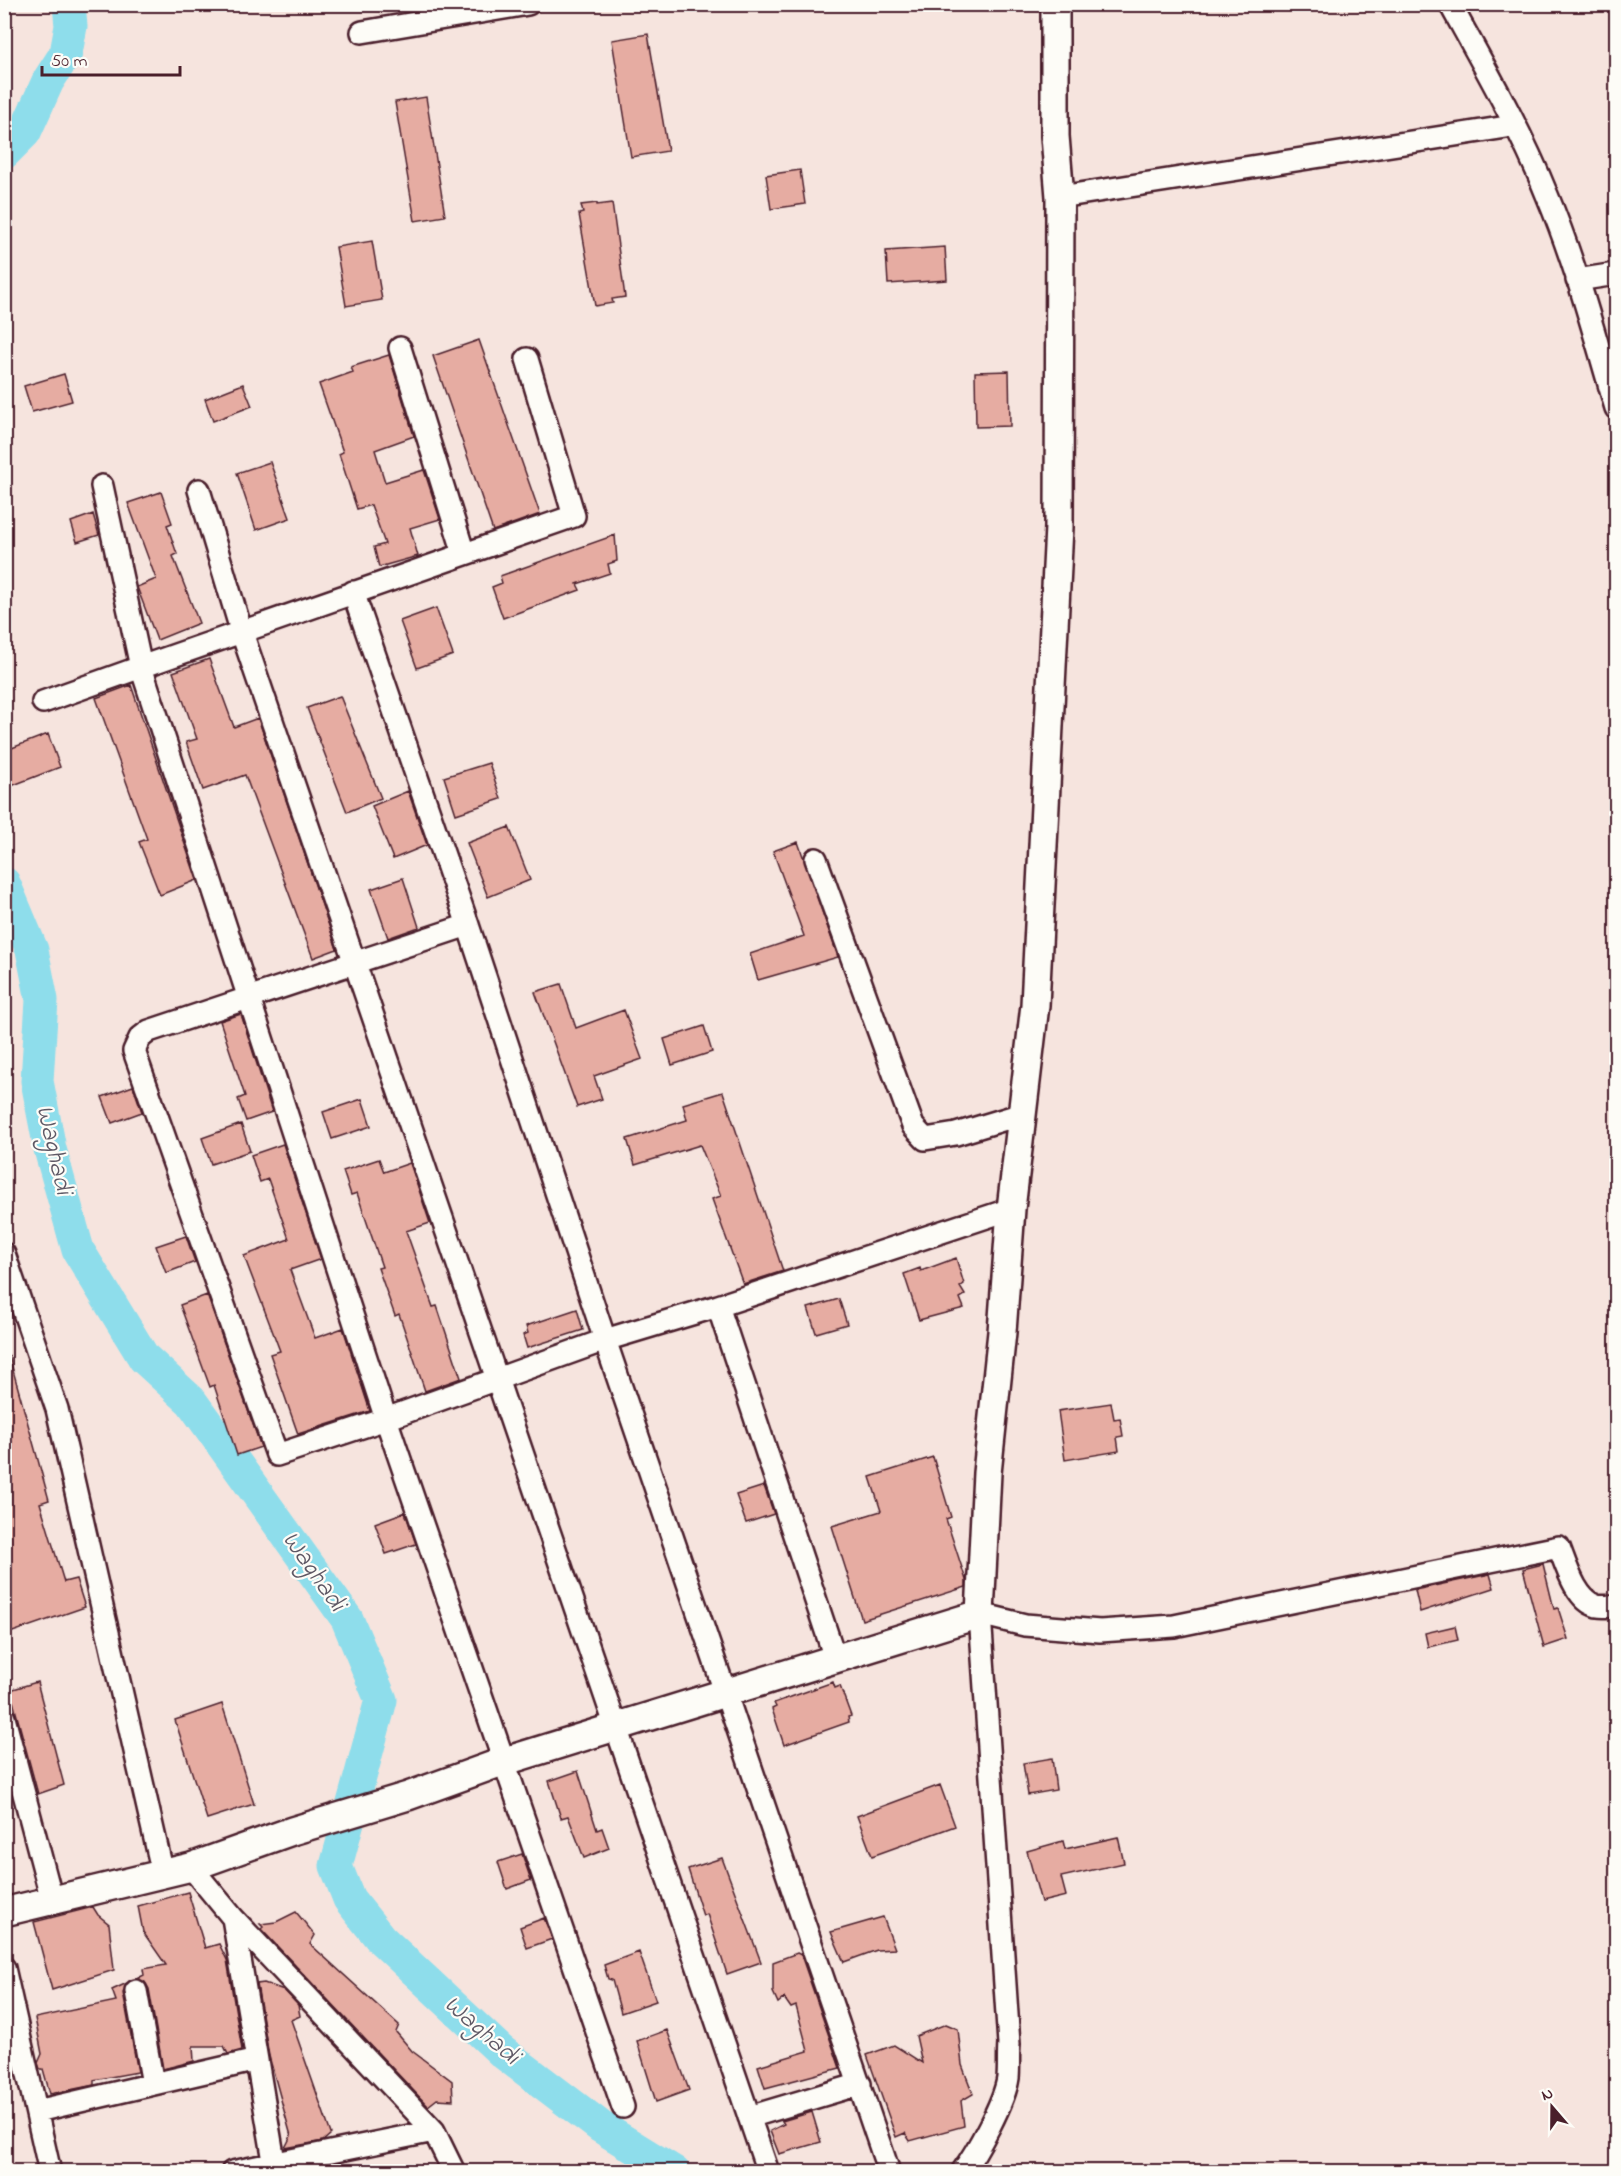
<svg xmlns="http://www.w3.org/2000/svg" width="1621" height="2176" font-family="'Indie Flower',sans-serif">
<rect width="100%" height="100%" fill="#f6e4de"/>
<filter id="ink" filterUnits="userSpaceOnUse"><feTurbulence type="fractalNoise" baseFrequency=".0167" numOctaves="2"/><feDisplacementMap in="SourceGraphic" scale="12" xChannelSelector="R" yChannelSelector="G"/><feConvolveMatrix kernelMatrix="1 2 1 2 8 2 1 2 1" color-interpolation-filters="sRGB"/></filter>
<g filter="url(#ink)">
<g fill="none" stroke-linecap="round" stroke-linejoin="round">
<path stroke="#8eddeb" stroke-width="33" d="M4,153L25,132L48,81L66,53L71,26L69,4
M4,883L32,950L42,1000L37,1081L50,1149L78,1250L144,1358L191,1401L347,1619L381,1700L336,1866L349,1899L381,1939L501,2051L601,2127L674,2172"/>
</g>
<path fill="#e6aca2" stroke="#4a1f2b" stroke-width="1.5" d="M648,34L668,151L631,157L612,40Z
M426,97L445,216L415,221L395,102Z
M800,170L805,204L771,209L766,175Z
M597,203V205L612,203L625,297L612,299L613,303L595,306L579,214L583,213L581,205Z
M372,241L382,300L346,306L336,247Z
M945,247L947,280L888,284L886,251Z
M479,340L540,514L493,531L433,356Z
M389,355L414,436L375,450L385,482L424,470L440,519L410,528L418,556L379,567L374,547L385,544L371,505L357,509L339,454L343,452L319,384L353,372L351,367Z
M1009,371L1010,426L976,427L975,372Z
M64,374L72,401L32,412L24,386Z
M243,384L252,406L213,421L205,399Z
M270,462L290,518L256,530L237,473Z
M161,492L172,523L167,525L177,554L173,556L199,623L157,640L137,587L156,579L128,503Z
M93,514L99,535L77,542L71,522Z
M615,535L617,561L608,564L610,573L577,584L580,590L503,618L492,587L502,583L500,576Z
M436,608L453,655L417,668L400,621Z
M209,659L234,727L258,718L337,949L313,958L245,775L203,790L186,742L197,739L173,672Z
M131,685L197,880L160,895L139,842L147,839L96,698Z
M340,696L381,798L347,812L307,708Z
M48,734L60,767L11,786L4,768V751Z
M489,763L501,799L456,814L444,777Z
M408,791L427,845L393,859L372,806Z
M509,827L530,880L488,897L467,843Z
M798,842L838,957L758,980L750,954L804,936L773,851Z
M403,878L419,927L388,938L371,889Z
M561,984L576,1028L624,1010L642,1059L594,1076L602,1099L577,1107L535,992Z
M241,1014L272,1112L246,1121L238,1099L245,1096L220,1021Z
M704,1026L712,1052L672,1065L664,1039Z
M133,1086L142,1112L112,1123L102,1097Z
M723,1092L783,1271L743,1284L712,1199L721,1196L700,1145L635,1165L627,1139L687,1120L683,1104Z
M362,1099L371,1126L332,1139L323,1112Z
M241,1124L250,1151L211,1164L202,1138Z
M283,1144L321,1259L290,1270L315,1338L343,1328L370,1411L298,1434L270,1354L280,1351L244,1256L289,1239L268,1179L260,1182L251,1155Z
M379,1159L384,1172L410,1163L430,1223L406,1231L433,1307L437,1306L461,1378L425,1391L399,1314L395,1316L378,1268L382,1267L357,1193L351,1195L343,1171Z
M186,1236L195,1262L166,1273L156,1246Z
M956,1258L964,1284L960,1287L965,1295L960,1298L964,1308L919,1320L904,1274L920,1268L921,1271Z
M207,1295L261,1447L237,1455L214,1385L210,1387L180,1305Z
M839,1299L847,1324L816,1333L808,1308Z
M577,1309L583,1330L527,1348L523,1335L528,1333L526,1326Z
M4,1356H9L38,1460L49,1500L40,1503L64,1582L76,1579L85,1607L4,1635Z
M1111,1403L1114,1419L1120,1418L1123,1436L1117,1437L1119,1451L1065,1460L1058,1411Z
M933,1457L951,1517L946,1519L966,1580V1587L862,1620L832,1526L881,1511L870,1477Z
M764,1486L774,1514L746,1523L736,1495Z
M405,1512L416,1544L386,1554L375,1523Z
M1543,1564L1554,1609L1558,1608L1568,1639L1544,1647L1523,1569Z
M1490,1574L1494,1588L1420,1612L1415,1590Z
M1455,1626L1458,1640L1428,1647L1425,1633Z
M37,1682L64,1785L38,1794L10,1690Z
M833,1682L835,1688L840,1686L851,1716L848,1717L849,1722L784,1745L772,1709L776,1707L774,1703Z
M222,1704L254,1804L207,1819L175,1720Z
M1052,1758L1056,1790L1028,1795L1023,1763Z
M578,1771L597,1830L602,1828L609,1848L584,1858L568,1816L561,1818L549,1781Z
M940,1785L955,1826L872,1856L857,1816Z
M1118,1837L1124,1863L1061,1877L1066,1896L1041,1902L1027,1851L1063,1841L1065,1849Z
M522,1854L531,1880L507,1889L498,1862Z
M722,1858L761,1962L727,1974L707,1914L703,1916L688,1869Z
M188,1892L205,1948L219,1944L227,1960L242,2050L228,2054L224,2046H193L194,2061L163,2069L149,1989L145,1982L136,1979L144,1975L143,1969L166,1965L143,1932L138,1906Z
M93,1907L98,1915L109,1924L114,1970L52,1990L34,1922Z
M296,1912L315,1935L310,1944L399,2025L396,2032L412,2051L452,2081L453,2100L437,2099L428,2106L261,1929L263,1927L260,1924L276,1922Z
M883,1917L895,1949L877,1950L844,1962L831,1932Z
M544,1918L552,1939L527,1948L520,1927Z
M639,1952L656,2001L621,2013L612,1980L608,1979L604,1965Z
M797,1953L801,1955L840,2068L765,2088L758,2066L808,2051L796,2006L791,2008L784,1998L778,2003L773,1992V1962Z
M127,1983L123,1993L138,2072L94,2080V2085L50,2094L43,2069H40L38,2063L42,2054L35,2018L116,2001L112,1990Z
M264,1983L284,1990L298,2005L300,2016L291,2020L331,2134L323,2141L285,2148L291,2136L269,2056L257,1984Z
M946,2024L958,2029L962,2065L973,2094L961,2101L964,2126L910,2141L905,2133L896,2137L867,2055L894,2045L922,2063L916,2036Z
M667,2030L689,2090L656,2102L637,2041Z
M812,2112L821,2142L779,2154L770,2131L784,2124L782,2121Z"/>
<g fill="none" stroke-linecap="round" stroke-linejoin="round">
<g stroke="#4a1f2b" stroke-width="26">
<path id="minor" d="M1450,4C1484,66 1521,130 1547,195C1576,264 1595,337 1616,408
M362,32L528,4
M1060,197L1513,126
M1577,280L1616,274
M400,348L464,554
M199,490L241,630L768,2172
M353,592L468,925L149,1031L140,1038L134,1051L277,1455L386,1419L141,667L574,516L527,359
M43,702L141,667L102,486
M816,859L913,1126L925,1139L956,1134L1022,1114
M468,925L605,1340L718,1306L835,1658
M4,1254L57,1409L163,1874
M718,1306L1011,1209
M4,1718L52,1900
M191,1867L233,1918L434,2131L454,2172
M233,1918L274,2161
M4,1968L50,2172
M136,1991L153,2084
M623,2107L386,1419L605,1340L889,2172
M37,2111L257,2060
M749,2117L860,2084
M232,2172L434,2131
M962,2172C977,2152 1005,2101 1008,2078C1009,2067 1008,2055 1009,2044L980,1614L1025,1625L1100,1631L1174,1626L1559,1547C1566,1565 1576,1601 1597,1606C1603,1607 1611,1606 1616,1606"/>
</g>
<g stroke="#4a1f2b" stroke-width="32">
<path id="tertiary" d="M4,1912L191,1867L292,1831L408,1796L502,1762L980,1614L987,1473L1002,1332L1011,1209L1035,1005L1059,527L1060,197L1055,136V4"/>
</g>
<use href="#minor" stroke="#fdfcf7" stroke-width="21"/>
<use href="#tertiary" stroke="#fdfcf7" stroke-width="27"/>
</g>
</g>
<g text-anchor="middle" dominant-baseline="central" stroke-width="4.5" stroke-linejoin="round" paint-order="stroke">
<g font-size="26" font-style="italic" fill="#5e5865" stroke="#fdfcf7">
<text transform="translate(53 1150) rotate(77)">Waghadi</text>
<text transform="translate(313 1572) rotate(55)">Waghadi</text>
<text transform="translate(481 2031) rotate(41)">Waghadi</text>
</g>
</g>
<rect width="1621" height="2176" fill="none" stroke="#fdfcf7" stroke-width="24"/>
<rect x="12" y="12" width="1597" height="2152" fill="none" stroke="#4a1f2b" stroke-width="2" filter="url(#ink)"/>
<g transform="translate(1552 2107) rotate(340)" stroke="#fdfcf7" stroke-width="4.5" paint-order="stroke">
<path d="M0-4.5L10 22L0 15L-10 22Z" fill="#4a1f2b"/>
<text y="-9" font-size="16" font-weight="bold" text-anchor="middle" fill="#4a1f2b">N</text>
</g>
<path d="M42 66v9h138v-9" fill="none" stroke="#4a1f2b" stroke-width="3"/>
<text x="51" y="66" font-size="18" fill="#4a1f2b" stroke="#fdfcf7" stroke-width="4.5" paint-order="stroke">50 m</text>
</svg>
